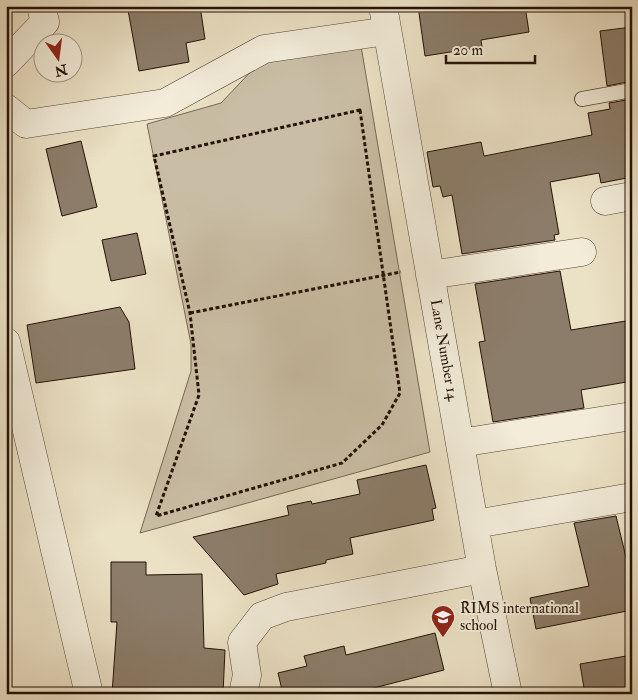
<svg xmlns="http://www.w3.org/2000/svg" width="638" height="700" font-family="'IM FELL Double Pica',serif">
<rect width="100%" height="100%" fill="#ebe1c5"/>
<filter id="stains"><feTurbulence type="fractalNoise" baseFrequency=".004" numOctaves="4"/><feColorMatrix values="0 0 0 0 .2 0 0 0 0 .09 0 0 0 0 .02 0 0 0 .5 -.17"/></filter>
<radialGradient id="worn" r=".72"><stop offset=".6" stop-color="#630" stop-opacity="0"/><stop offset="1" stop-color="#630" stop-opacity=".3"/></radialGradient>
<path fill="#c9bea5" stroke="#776856" d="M361,46L430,452L140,533L191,371V344L147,124L221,103L259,63Z"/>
<path fill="#8c7d6a" stroke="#251107" d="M149,6H200L205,39L186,43L189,62L139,71L128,10Z
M418,6H525L529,32L481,40L482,47L425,56Z
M632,27V81L607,86L600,31Z
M632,99V177L601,183L599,173L550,182L559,234L554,235L555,240L462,254L452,195L443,197L440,186L433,187L427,152L481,142L484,156L592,135L588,113L610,109L609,103Z
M81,141L97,207L62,216L46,149Z
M137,233L146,274L111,281L102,240Z
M560,271L571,330L632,320V381L581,390L584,408L493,422L479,342L485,341L475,284Z
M120,307L129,322L135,369L36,383L27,325Z
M426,465L436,508L432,509L434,520L350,538L353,554L326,560V563L276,574L278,584L244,595L193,537L289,515L287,506L311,501L312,504L360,494L357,480Z
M616,516L632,582V610L536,629L530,598L589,586L574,523Z
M111,562H146V575L202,574L204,648L225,650L223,694H112L117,622H111Z
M435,633L444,670L362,691L363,694H283L278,673L307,666L304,656L344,646L346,655Z
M632,655V694H585L580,664Z"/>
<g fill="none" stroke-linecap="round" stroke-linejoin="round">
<g stroke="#564536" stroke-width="16">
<path id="lane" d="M582,99L632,90"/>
</g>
<g stroke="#564536" stroke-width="29">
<path id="street" d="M383,6L482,569L508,694
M6,63L45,22L41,6
M6,108L26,124L165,103L264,49L387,31
M605,201L632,196
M430,275L582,252
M6,342L89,694
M460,443L632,416
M475,524L632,497
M243,694L247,675L242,642L262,616L286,607L482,569"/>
</g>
<path stroke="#251107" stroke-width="3" stroke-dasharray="4 2.5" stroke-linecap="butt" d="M360,110L400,393L382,425L342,463L156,516L199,395L190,313L154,156Z
M190,313L401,272"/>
<use href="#lane" stroke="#f2ecd9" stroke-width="14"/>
<use href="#street" stroke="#f2ecd9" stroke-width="28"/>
</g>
<defs>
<g id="school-pin" transform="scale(1.25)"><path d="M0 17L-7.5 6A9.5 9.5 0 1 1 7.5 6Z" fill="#8f2418" stroke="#f2ecd9"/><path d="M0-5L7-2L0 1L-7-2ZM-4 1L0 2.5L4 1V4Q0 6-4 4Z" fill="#fff"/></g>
</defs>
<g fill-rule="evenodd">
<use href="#school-pin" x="443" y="617"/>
</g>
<g text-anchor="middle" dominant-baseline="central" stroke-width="4" stroke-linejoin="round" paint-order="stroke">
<g font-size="15" fill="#251107" stroke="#f2ecd9">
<text transform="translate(444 350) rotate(80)">Lane Number 14</text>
</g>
<g font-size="15" fill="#251107" stroke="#f2ecd9" text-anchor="start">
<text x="460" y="608">RIMS international<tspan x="460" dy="17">school</tspan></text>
</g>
</g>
<rect width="638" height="700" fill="none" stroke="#ebe1c5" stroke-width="25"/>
<rect x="8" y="8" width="623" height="685" fill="none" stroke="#251107" stroke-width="2.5"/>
<rect x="12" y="12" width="613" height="675" fill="none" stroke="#251107"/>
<g transform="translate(58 58) rotate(166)"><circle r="24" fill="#f2ecd9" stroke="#a09485"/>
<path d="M0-4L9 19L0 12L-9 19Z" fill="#8f2418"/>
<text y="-8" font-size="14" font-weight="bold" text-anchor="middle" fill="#251107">N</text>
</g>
<path d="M446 55v8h89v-8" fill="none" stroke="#251107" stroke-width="2.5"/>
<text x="453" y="55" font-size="15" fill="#251107" stroke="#f2ecd9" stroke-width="4" paint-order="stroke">20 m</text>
<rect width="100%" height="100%" filter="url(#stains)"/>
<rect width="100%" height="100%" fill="url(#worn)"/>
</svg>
